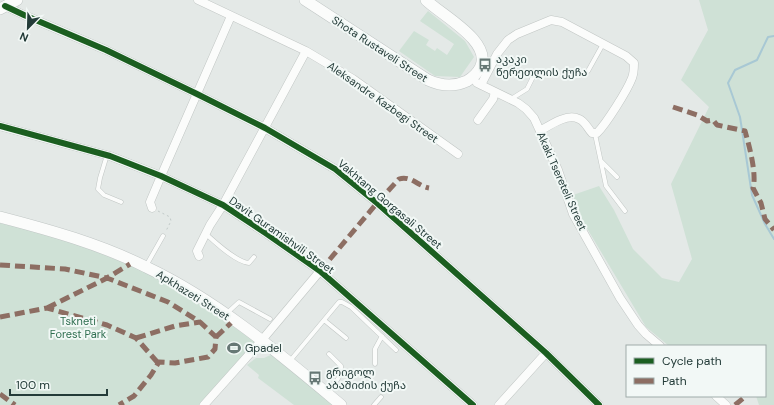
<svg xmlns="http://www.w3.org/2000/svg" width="774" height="405" font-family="'DM Sans','Noto Sans Georgian',sans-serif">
<rect width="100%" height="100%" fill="#e4e9e7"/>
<path fill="#cfe1d6" d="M699,0H774V405H759L756,396H765V346H669L646,327L579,215L573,195L599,186L614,210L633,249L662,278L679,282L692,259L671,184L709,107L681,80L708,30Z
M428,11L465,41L474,57L460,77L435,76L399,51L414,31L429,40L426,45L435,51L437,48L447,55L454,44L420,21Z
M0,223C59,237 118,256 171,286C200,303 227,323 255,341L236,365L199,405H0Z
M273,354L335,405H294L258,378L259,375L247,365L256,358H264Z"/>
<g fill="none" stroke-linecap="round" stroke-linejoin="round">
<path stroke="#a8c8d4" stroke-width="2" d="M774,36L768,37L757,60L735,70L728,83L740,117L752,195L765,224L774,239"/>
<g stroke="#c1c6c4" stroke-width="5">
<path id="lane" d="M588,71L603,44
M511,99L527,89L534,75
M595,134L606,186L625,211
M107,155L100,178L98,189L104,195L121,202
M601,161L617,177
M206,234C216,243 236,262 249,263L254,257
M146,266L163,236
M227,313L239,302L270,319
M324,320L346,338
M289,362L339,302H342L351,307L396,350
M375,364V349L382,336
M328,394L341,374V366L329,354
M374,405L381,397"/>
</g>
<g stroke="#c1c6c4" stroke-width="9">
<path id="street" d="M198,0L306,51L353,79L458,154
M5,6L24,15L106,50L197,94L265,128L335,169L377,203L546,353L599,405
M477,83L518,103L526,109L534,118L558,170L573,214L620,298L638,325L646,334L660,346
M481,85L497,54L508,40L517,34L551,20L562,22L626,56L634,63C634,68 634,73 632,78C627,91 606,124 597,133H592C588,129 585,121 579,119C567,113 550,125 540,131
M478,120L493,99L495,92
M0,126L110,156L161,176L223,205L267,234L320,271L473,405
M152,208L150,202L161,176L231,16
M199,256L197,251L210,225L223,205L306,51
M716,396L726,405
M204,405L262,340L320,271
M499,405L546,353"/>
</g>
<g stroke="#c0c6c5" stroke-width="12">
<path id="secondary" d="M305,0L428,80C441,86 454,87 467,81C472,78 477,74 480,68C494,42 441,15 426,0
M0,9L17,0
M0,217C50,230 100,244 146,267C218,301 280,354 341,405"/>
</g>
<path stroke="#c1c9c8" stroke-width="1" stroke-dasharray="2 3" stroke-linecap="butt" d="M158,211L170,217L171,221L166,231"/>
<use href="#lane" stroke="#fbfcfb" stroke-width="4"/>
<use href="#street" stroke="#fbfcfb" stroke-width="8"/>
<use href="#secondary" stroke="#fbfcfb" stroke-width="11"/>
<path stroke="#8d6e63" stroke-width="5" stroke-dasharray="10 5" stroke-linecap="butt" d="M673,107L697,115L707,121L713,120L717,125L745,131C749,145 757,174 753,188L761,203L765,219L774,230
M0,265L65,269L107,278L168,302L200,322L216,337L215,349L208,357L175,363L159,362L151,375L134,396L119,405
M320,271L377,203L399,179C410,175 418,186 429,188
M47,308L107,278L130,264
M0,317L47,308L107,325L136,338L158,363
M216,337L231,323
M136,338L175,326L200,322
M0,394L15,405
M735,405L746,396"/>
<g stroke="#f2f8f6" stroke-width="8">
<path id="cycleway" d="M5,6L24,15L106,50L197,94L265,128L335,169L377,203L546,353L599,405
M0,126L110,156L161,176L223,205L267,234L320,271L473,405"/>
</g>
<use href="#cycleway" stroke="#1b5e20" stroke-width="6"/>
</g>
<defs>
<g id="bus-bare" transform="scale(1.08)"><path d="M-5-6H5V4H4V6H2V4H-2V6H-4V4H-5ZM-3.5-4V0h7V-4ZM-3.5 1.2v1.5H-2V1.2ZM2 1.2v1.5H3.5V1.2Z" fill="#677875" stroke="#f2f8f6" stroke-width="2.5" paint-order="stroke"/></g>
<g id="stadium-bare" transform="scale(1.08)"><path d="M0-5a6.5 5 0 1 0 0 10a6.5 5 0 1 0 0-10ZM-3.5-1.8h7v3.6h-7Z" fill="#677875" stroke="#f2f8f6" stroke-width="2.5" paint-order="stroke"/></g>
</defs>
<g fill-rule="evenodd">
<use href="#bus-bare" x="485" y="65"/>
<use href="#stadium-bare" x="234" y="348"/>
<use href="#bus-bare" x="315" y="378"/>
</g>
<g text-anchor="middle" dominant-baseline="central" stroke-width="4" stroke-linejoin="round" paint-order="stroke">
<g font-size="11" fill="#233b38" stroke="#f2f8f6">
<text transform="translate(380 49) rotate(33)">Shota Rustaveli Street</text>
<text transform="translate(383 102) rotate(35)">Aleksandre Kazbegi Street</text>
<text transform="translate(562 181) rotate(66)">Akaki Tsereteli Street</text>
<text transform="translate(390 204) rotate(40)">Vakhtang Gorgasali Street</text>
<text transform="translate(282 235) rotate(35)">Davit Guramishvili Street</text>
<text transform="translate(193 295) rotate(32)">Apkhazeti Street</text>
</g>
<g font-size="11" fill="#233b38" stroke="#f2f8f6" text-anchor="start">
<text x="496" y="59">აკაკი<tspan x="496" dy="13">წერეთლის ქუჩა</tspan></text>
<text x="245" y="348">Gpadel</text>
<text x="326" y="372">გრიგოლ<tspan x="326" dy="13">აბაშიძის ქუჩა</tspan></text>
</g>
<g font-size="11" fill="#306f51" stroke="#f2f8f6">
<text x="78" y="321">Tskneti<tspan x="78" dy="13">Forest Park</tspan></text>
</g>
</g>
<rect x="626" y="345" width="140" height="52" fill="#f2f8f6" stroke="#9facaa"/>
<rect x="634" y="358" width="20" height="6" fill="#1b5e20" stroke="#9facaa"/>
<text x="662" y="365" font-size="12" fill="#233b38">Cycle path</text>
<rect x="634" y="378" width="20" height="6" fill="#8d6e63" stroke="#9facaa"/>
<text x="662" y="385" font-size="12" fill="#233b38">Path</text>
<g transform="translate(28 28) rotate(203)" stroke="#f2f8f6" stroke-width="3" paint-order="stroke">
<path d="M0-3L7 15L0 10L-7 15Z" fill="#233b38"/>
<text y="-6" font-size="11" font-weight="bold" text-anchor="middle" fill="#233b38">N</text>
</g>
<path d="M10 389v6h97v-6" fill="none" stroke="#233b38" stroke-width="2"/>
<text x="16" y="389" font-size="12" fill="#233b38" stroke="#f2f8f6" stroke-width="3" paint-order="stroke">100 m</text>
</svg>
